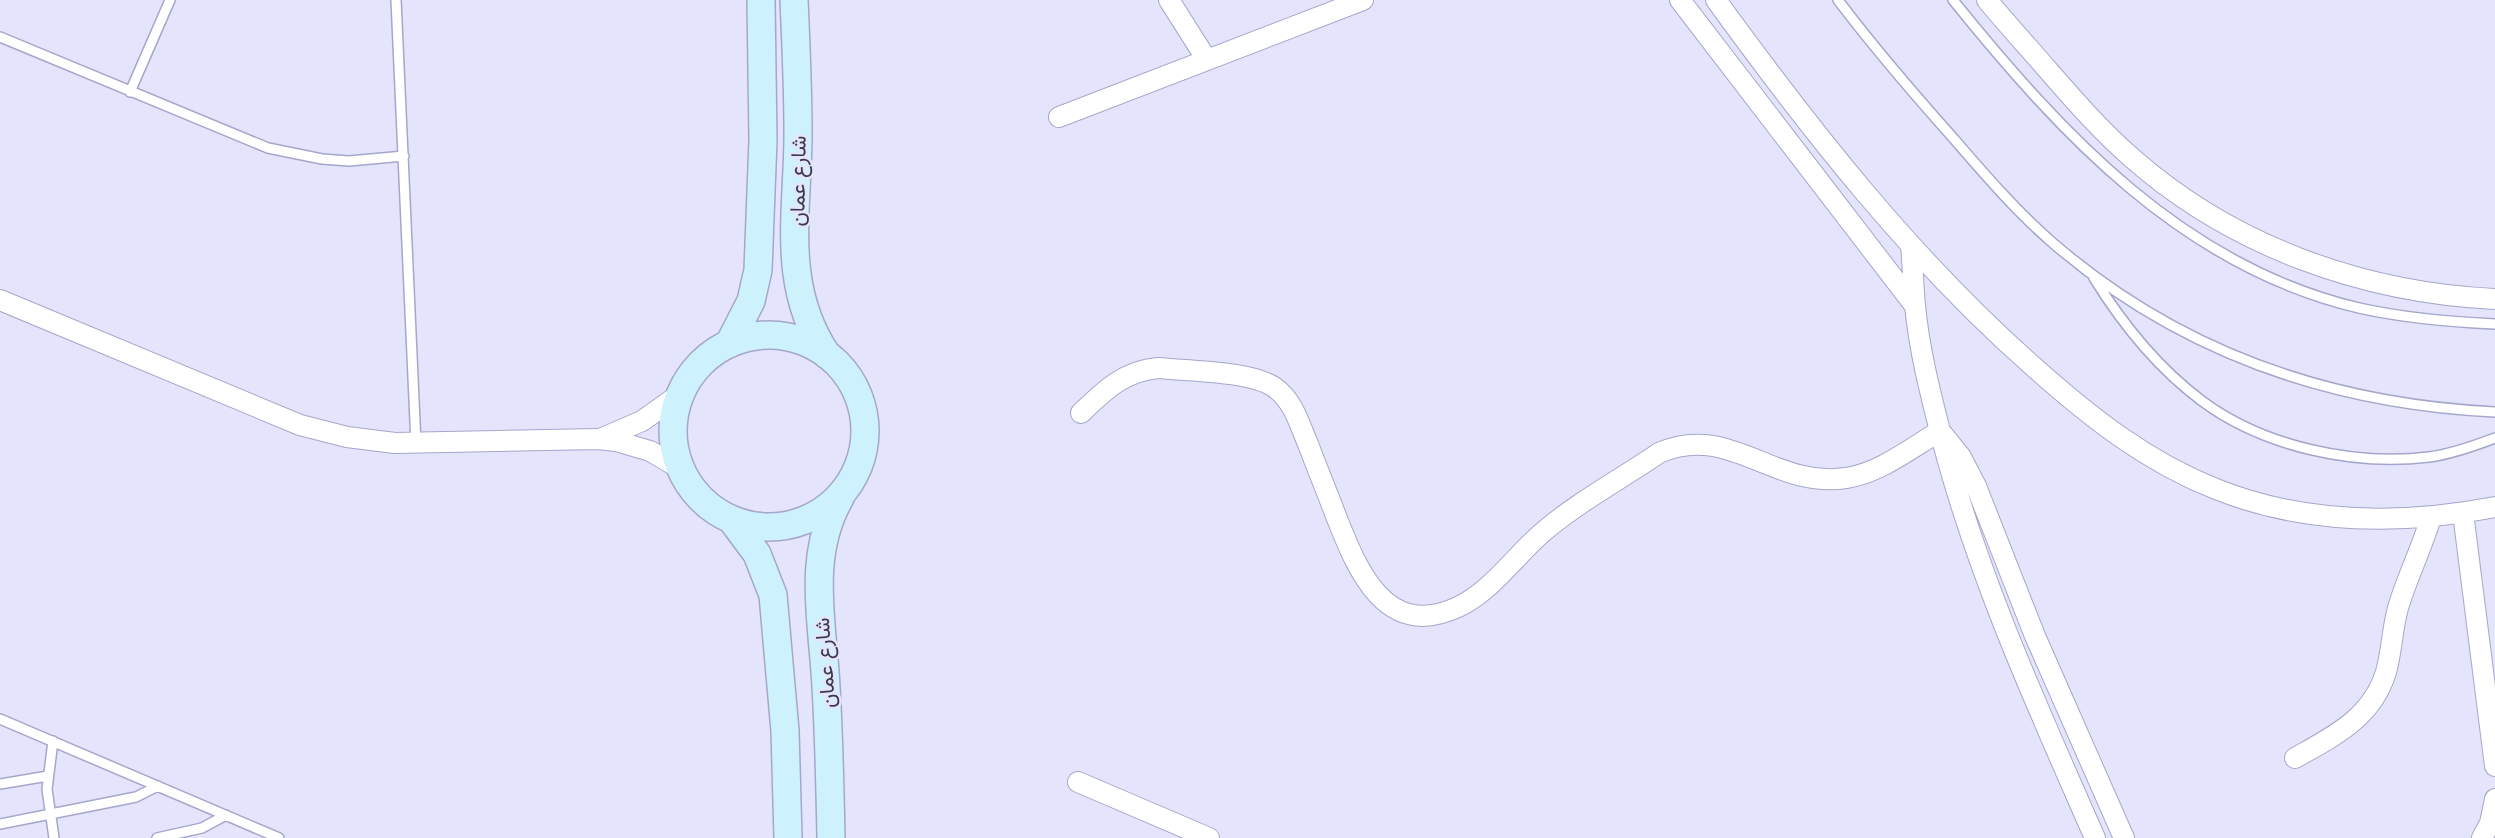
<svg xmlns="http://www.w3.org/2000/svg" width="2495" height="838" font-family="Quicksand,Vazirmatn,sans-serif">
<rect width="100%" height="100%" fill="#e4e5fc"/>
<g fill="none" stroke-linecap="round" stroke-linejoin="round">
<g stroke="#a5a6cb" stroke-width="12">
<path id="lane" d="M396,0L416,444
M1838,0C1874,48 1914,94 1954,139C1986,176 2017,212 2054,244C2180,352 2331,404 2495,412
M1953,0C2062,135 2184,267 2359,308C2404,318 2449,322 2495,324
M0,37L268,148L322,159L349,161L404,156
M130,92L170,0
M2094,278C2123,325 2158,368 2202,401C2264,447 2354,466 2429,457C2452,454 2474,446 2495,438
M0,719L279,838
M53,741L47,789L54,838
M0,784L48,776
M0,824L136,797L158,786
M157,838L202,828L226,815"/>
</g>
<g stroke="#a5a6cb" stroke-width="22">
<path id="street" d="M1169,0L1207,60
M1680,0L1915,306
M1716,0C1811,131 1913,261 2035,368C2090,417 2147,462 2216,489C2306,525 2401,525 2495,507
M1987,0C2007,24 2027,46 2047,69C2074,100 2101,131 2132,158C2232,246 2363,293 2495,299
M1059,117L1363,0
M1911,246C1913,266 1913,286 1915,305C1919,349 1930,392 1941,435C1977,575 2037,706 2095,838
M0,300L300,425L347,437L395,443L598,439L616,441L650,451L681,469
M1081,413C1105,390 1124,371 1158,368C1188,371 1250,371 1274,387C1293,400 1299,423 1308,444C1317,468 1327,492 1336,516C1357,569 1385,641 1458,607C1492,591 1515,556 1543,532C1578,502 1621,479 1659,453C1730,422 1773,489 1846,478C1880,473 1911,448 1940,431L1961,457L1976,486L2035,636L2124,838
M600,439L642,421L680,394
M2463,513L2495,766
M2295,758C2334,736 2372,718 2386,672C2392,651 2392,629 2398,608C2407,577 2422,548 2431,517
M1078,782L1209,838
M2482,838L2490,823L2495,799"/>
</g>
<g stroke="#a5a6cb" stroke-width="30">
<path id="secondary" d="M794,0C796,44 798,88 798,133C798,212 780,285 827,355
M673 431a96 96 0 1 1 192 0a96 96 0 1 1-192 0Z
M729,344L751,301L758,270L763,140L761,0
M731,519L757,554L773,595L785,731L788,838
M831,838C830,788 829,737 826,687C823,623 806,557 840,498"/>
</g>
<use href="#lane" stroke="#fff" stroke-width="9"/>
<use href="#street" stroke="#fff" stroke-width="20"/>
<use href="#secondary" stroke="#cdf2fe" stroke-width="27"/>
</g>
<g text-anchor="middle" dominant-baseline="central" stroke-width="5" stroke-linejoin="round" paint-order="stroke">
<g font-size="21" fill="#3b3b4b" stroke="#e4e5fc">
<text transform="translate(797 181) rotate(-89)">شارع عمان</text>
<text transform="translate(824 663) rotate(-94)">شارع عمان</text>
</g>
</g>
</svg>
